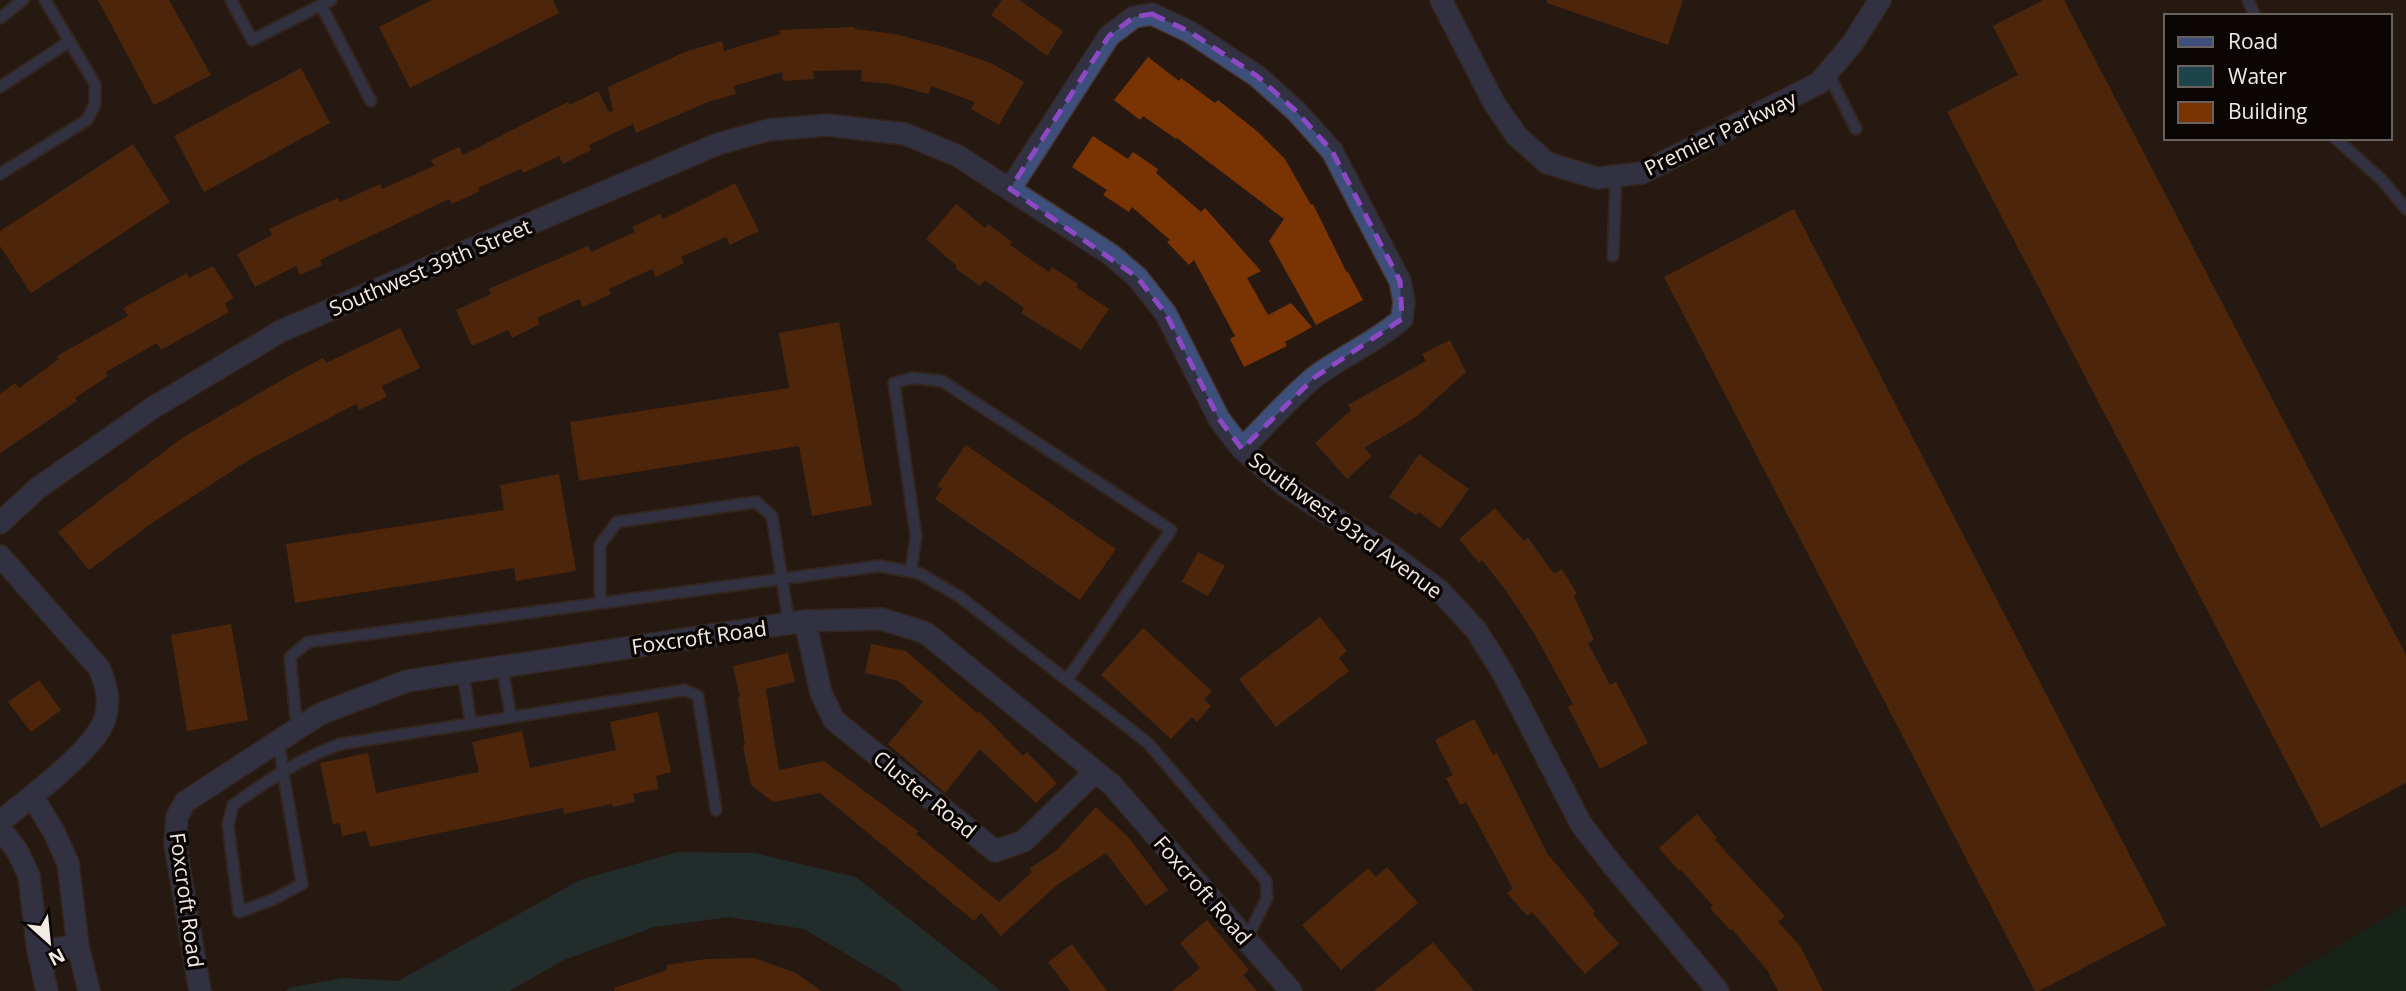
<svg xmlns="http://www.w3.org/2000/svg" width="2406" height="991" font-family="'Open Sans',sans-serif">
<rect width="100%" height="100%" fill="#271912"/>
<path fill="#053021" d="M2406,905V991H2264Z"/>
<path fill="#1e444b" d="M678,852L754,853L856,877L1001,991H903L895,983L804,929L729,917L654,927L564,960L509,991H285L289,988L343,978L398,981L580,880Z"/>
<path fill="#7a3404" d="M98,0H169L211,75L154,105Z
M432,0H553L559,13L410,88L379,27Z
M1002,0H1019L1063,31L1047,56L991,15Z
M1547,0H1683L1668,45L1547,3Z
M2043,0H2064L2406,655V783L2321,828L1947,112L2018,75L1993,26Z
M855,27V29L895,34L948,48L993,64L1024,82L999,125L971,109L975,102L931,86L929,94L891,84L861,81L862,70L813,71L814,79L783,81L782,72L734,86L736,94L708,102L636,133L633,124L589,145L591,150L563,164L559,156L523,173L521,169L478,188L480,191L452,204L449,199L320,260L322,265L300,275L296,266L255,287L237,254L272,235L269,229L299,215L338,198L340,202L380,184L382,189L434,166L431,160L459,147L463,155L568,102L569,105L598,91L609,112L613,111L608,87L687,51L722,41L724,51L780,34L779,30Z
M1148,57L1179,81L1181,78L1215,103L1218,100L1258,132L1285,159L1311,205L1313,204L1347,273L1348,272L1363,300L1316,325L1269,241L1284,219L1177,138L1176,139L1143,116L1140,120L1114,100Z
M301,68L330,123L204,192L174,136Z
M1093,136L1128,159L1133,152L1158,169L1156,173L1201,212L1205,208L1261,271L1247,278L1268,315L1291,303L1312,327L1285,342L1287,346L1244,367L1230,339L1235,336L1194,260L1189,265L1167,242L1170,240L1132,207L1129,212L1103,195L1107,190L1072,167Z
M133,144L170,202L31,293L0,246V231Z
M735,183L759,231L730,245L726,237L681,257L684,263L656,277L652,269L609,289L611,294L583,307L579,299L537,318L540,324L512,338L508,330L472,346L456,310L491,294L489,289L518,276L588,246L591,252L635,232L632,227L660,214L663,219Z
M956,204L985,228L988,224L1012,242L1010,245L1049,272L1052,267L1078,284L1076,287L1109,309L1081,350L1021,313L1024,308L985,280L980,286L955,268L957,266L926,239Z
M1794,209L2166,925L2039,991H2035L1664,277Z
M213,266L234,298L225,303L229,312L161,350L157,343L106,372L108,376L75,398L77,401L0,453V394L15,383L19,388L59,359L57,356L128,316L123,308L187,273L189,278Z
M839,322L872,505L812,516L799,446L579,481L570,422L789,388L779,333Z
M400,328L420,368L382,386L387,397L359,410L356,404L252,458L152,523L89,570L58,532L182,438L296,372L323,358L326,363Z
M1450,340L1466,372L1416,417L1364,448L1372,456L1347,479L1315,443L1351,410L1348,405L1426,361L1422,354Z
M966,445L1116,549L1080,600L935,499L942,489L937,486Z
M1419,454L1469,489L1440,529L1419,512L1416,515L1389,497Z
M559,474L576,571L516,581L514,568L295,603L286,544L504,510L500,485Z
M1495,508L1524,541L1528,538L1554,574L1562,569L1577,594L1574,596L1594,640L1588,643L1610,685L1616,682L1648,743L1600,769L1568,707L1573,704L1534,633L1507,592L1482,560L1479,563L1459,539Z
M1198,552L1225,566L1208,596L1182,582Z
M1320,617L1347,651L1339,658L1349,671L1276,727L1239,679Z
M231,624L248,720L187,731L171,635Z
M1143,628L1212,691L1204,699L1211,706L1197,722L1192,717L1171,739L1101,675Z
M871,644L906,651L977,713L979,711L1023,756L1027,752L1057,783L1036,803L980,749L945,793L888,744L923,702L898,681L865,673Z
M788,653L795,682L766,689L779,770L824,761L918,831L916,834L999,902L1032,872L1030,868L1056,851L1096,807L1129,838L1168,890L1146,906L1106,853L1057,885L1001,936L981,913L974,921L820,793L773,802L751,785L743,746L745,745L738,698L740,697L733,666Z
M39,680L61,710L31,732L8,702Z
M658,712L671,772L656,776L658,789L633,794L635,802L613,807L612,804L564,814L563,808L370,847L366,831L342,836L340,823L333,824L320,763L368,753L376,793L479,772L472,742L522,731L530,768L616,750L610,722Z
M1474,719L1493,755L1497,753L1547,853L1595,911L1593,914L1619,944L1585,974L1532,912L1527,916L1507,893L1513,889L1466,802L1460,805L1446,778L1453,775L1435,740Z
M1697,814L1717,838L1715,840L1785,916L1778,922L1800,946L1823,991H1778L1767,970L1732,929L1730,930L1710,908L1713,906L1680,869L1679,871L1659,848Z
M1387,867L1418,903L1341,970L1302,925L1368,868L1376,877Z
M1207,920L1249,970L1243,975L1257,991H1172L1200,968L1180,943Z
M1433,942L1474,991H1374Z
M1072,944L1107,991H1070L1048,962Z
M754,958L796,973L821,991H615L614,988L667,970V965L706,959Z"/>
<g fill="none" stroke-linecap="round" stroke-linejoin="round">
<g stroke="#443630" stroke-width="14">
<path id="service" d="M231,0L252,40L331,0
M2248,0L2255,16
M321,5L371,101
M0,18L23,0
M1828,73L1856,129
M0,87L70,41
M2335,138L2382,180L2406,209
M0,174L87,120L95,104V84L45,0
M1613,256L1616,176
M911,571L916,536L894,383L912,378L942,381L1171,530L1067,680
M600,603V545L617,522L756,502L772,516L789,624
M502,666L511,717
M463,673L471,724
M297,729L290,657L308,642L879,566L919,573L960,597L1148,743L1266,881L1267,898L1246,940
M275,743L281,755L283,772L302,884L272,900L239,912L228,825L233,805C267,781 302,757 341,744L685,690L698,696L716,810"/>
</g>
<g stroke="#443630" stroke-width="24">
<path id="minor" d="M1441,0L1494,103L1516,135L1547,163L1597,178L1642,173L1819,83L1852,44L1880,0
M1010,189L1109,36L1134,17L1152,14L1190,32L1257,76L1296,111L1332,151L1400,281L1404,301L1402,319C1376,342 1344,355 1316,376C1290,397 1266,425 1242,449
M0,523L38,488L154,407L281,331L562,210L718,144L768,130L827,125L905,134L958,156L1110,254L1137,277L1166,314L1219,419L1242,449L1284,485L1390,554L1440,591L1476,630L1503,673L1581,824L1611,863L1718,991
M0,556L99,668C106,683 110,698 106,715C99,748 27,799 0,822
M805,621L821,693L834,720L995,851L1024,841L1095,772
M32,796L54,832L68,863L78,946L89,991
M0,828L18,852L29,876L38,951L47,991
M38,951L78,946
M200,991L175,844L177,817L185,802L320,714L407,681L805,621L882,619L926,633L1112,785L1291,991"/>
</g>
<use href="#service" stroke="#3e4f7c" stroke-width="10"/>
<use href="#minor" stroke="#3e4f7c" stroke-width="21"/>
</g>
<path d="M0 0H2406V991H0ZM1152,14L1190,32L1257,76L1296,111L1332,151L1400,281L1402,319L1315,377L1242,449L1219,419L1166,314L1137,277L1010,189L1109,36L1134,17Z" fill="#271912" fill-opacity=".55" fill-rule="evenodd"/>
<path fill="none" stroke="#8d48c5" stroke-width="5" stroke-dasharray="14 9" stroke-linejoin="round" d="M1152,14L1190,32L1257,76L1296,111L1332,151L1400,281L1402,319L1315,377L1242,449L1219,419L1166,314L1137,277L1010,189L1109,36L1134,17Z"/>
<g text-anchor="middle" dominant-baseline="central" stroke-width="7" stroke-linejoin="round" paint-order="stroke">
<g font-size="21" fill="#f4eae5" stroke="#0b0604">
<text transform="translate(1720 133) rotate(-26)">Premier Parkway</text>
<text transform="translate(430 267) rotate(-23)">Southwest 39th Street</text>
<text transform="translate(1346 525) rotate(36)">Southwest 93rd Avenue</text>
<text transform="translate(699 637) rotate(-8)">Foxcroft Road</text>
<text transform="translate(925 794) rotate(39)">Cluster Road</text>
<text transform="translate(1203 890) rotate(49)">Foxcroft Road</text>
<text transform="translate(187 900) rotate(82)">Foxcroft Road</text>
</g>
</g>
<rect x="2164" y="14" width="228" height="126" fill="#0b0604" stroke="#68615e" stroke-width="2"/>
<rect x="2178" y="37" width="35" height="10" fill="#3e4f7c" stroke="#68615e" stroke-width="2"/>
<text x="2228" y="49" font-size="21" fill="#f4eae5">Road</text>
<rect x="2178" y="66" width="35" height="21" fill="#1e444b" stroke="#68615e" stroke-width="2"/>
<text x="2228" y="84" font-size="21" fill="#f4eae5">Water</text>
<rect x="2178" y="102" width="35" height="21" fill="#7a3404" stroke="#68615e" stroke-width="2"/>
<text x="2228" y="119" font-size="21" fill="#f4eae5">Building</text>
<g transform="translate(49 942) rotate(153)" stroke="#0b0604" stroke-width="5" paint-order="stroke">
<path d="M0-5L12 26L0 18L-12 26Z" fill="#f4eae5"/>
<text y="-10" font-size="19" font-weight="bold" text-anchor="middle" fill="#f4eae5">N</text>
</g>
</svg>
